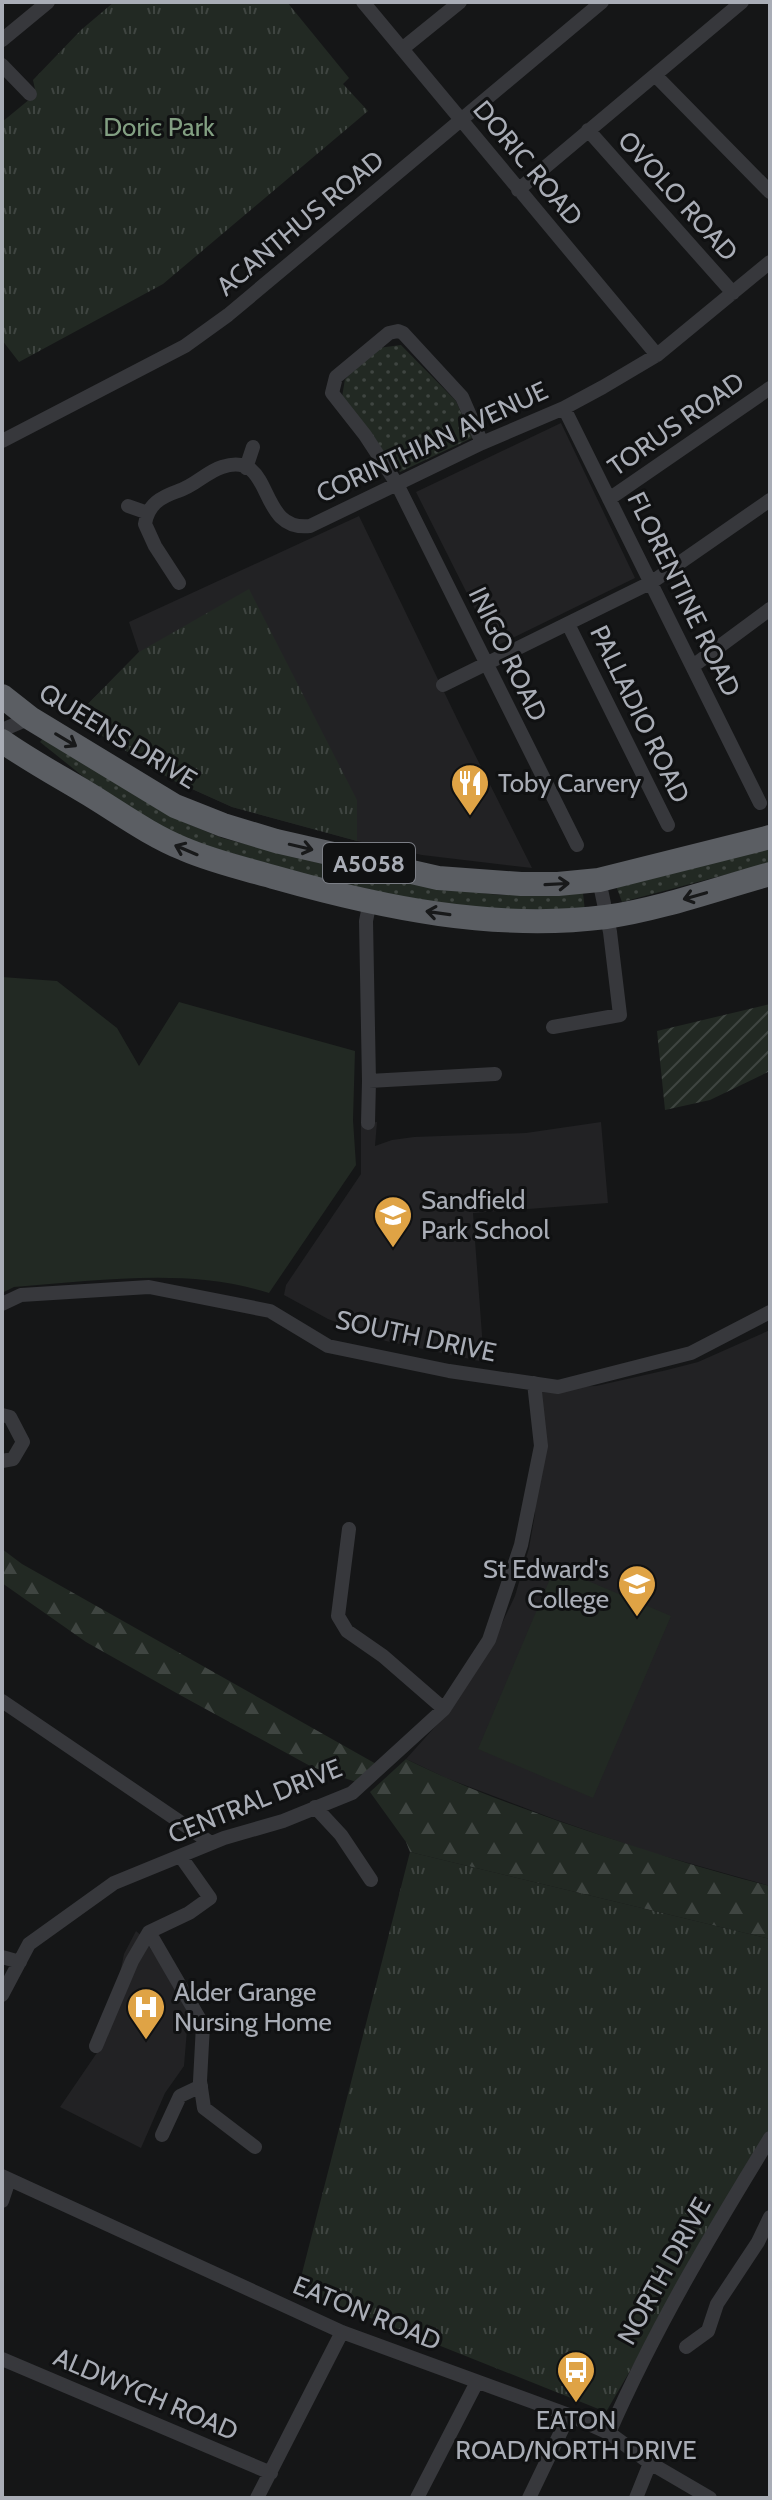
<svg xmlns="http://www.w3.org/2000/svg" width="772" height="2500" font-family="Cabin,sans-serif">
<defs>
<pattern id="grass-dots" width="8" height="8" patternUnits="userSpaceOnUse" patternTransform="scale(2)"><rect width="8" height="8" fill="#222923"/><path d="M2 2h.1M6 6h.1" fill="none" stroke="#3f4541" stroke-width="1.8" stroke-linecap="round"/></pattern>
<pattern id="forest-firs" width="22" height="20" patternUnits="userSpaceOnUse" patternTransform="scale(2)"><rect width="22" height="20" fill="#222923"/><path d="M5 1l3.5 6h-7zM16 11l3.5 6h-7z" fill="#3f4541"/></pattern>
<pattern id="park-tufts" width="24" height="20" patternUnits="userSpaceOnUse" patternTransform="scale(2)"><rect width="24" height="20" fill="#222923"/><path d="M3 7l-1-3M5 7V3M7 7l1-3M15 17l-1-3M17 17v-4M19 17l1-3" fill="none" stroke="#3f4541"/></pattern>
<pattern id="garden-furrows" width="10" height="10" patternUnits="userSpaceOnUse" patternTransform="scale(2)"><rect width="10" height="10" fill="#222923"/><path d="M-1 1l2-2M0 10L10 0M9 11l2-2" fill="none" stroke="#3f4541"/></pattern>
</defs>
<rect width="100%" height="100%" fill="#151617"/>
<path fill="#222224" d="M561,423L635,578L494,647L416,492Z
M359,516L461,727L532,868L422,855L357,841L232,807L172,780L74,718L139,652L129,622Z
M377,1122L375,1146L392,1140L414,1137L526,1133L601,1122L608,1203L473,1213L484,1362L386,1341L328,1319L284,1295L286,1285L361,1174V1124Z
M770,1330V1886L649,1852L554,1819L446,1778L406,1759L451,1709L494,1640L515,1596L529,1548L535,1514L536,1388L596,1386L667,1370L698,1362Z
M136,1931L143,1937L184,2001L188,2018L184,2066L165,2093L141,2148L60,2107L107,2038L124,1954Z"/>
<path fill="url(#grass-dots)" d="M401,345L456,401L472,438L400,472L342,397L345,379L378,348Z
M44,737L186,823L222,838L331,866L445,889L499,895L583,893L585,911L499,912L372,894L179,838L110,798L40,742Z
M770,847V863L622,902L616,886Z"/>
<path fill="url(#forest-firs)" d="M2,1549L22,1564L378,1765L359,1783L312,1767L180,1695L86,1642L2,1583Z
M406,1759C462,1787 523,1809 582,1829C644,1850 706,1870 770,1886V1939L410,1852L406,1842L370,1792Z"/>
<path fill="url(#park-tufts)" d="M114,2H287L349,78L343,84L368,111L163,284L19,362L2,340V122L36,94L33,80L81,30Z
M249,589L357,800V841L232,807L172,780L74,718L139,652Z
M410,1852L770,1939V2131L606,2412L298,2289Z"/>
<path fill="url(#garden-furrows)" d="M770,1004V1071L710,1100L665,1110L657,1031Z"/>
<path fill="#222923" d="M2,977L57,981L117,1028L139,1066L179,1002L355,1051L353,1120L356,1165L269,1293C188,1267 98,1281 14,1287L2,1293Z
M555,1567L671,1616L593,1798L478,1749Z"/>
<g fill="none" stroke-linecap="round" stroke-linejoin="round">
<path stroke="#37383c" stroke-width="14" d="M363,2L657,355
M2,40L48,2
M402,49L460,2
M2,65L30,94
M655,75L770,192
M588,130L733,293
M518,190L742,2
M564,408L760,803
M2,441L185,346L228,315L602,2
M482,443L462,397L403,333L398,331L389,333L336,377L332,393L365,435L397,484L577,845
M246,468L253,447
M609,499L770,388
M128,506L148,513
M179,583L155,546L145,524C148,504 161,497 178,491C195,486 206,472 222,467C276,449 255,532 310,526L482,443L564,408L603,387L657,355L770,262
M568,624L668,825
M693,666L770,609
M443,685L652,582L770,500
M2,730L30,718
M370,901L366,921L369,1081L495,1074
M553,1027L620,1015L610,932L599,880
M368,1123L369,1081
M2,1304L21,1295L149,1287L270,1311L328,1346L449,1371L558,1387L691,1353L770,1312
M2,1415L10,1417L23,1442L13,1459L2,1461
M349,1529L338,1616L347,1631L383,1656L444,1709
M2,1701L211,1843
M315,1807L341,1835L371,1880
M181,1857L210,1898L189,1913L149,1932L203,2025L200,2081L204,2108L255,2147
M2,1957L20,1962
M2,1995L29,1944L114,1883L224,1838L283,1821L352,1793L444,1709L489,1640L521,1545L541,1446L534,1383
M96,2046L132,1961L149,1932
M162,2135L180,2096L201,2086
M2,2176L342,2332L569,2415L609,2433L650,2463L710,2498
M2,2201L9,2180
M686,2347L708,2331L717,2304L758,2242L770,2217
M2,2359L271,2473
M609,2433C654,2330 711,2234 770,2138
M257,2498L342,2332
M417,2498L477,2382
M529,2498L569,2415
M636,2498L650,2463"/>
<path stroke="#5b5e63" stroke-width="24" d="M2,696L30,718L175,806L223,825L276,841L438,878L521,884H558L599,880L770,837
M2,741C32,762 64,779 95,798C124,816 152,836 184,849C214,862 246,869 277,878C383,908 495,931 606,917C661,909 716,889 770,874"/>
</g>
<defs><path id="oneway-shaft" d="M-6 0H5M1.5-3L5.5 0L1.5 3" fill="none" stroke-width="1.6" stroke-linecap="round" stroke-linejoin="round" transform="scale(2)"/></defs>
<g stroke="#18191a">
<use href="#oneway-shaft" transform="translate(66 740) rotate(31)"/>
<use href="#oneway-shaft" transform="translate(301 847) rotate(13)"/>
<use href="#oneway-shaft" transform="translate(186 850) rotate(-157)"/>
<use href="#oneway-shaft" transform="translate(557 884) rotate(-3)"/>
<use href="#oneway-shaft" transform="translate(695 896) rotate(164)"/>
<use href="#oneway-shaft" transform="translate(438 913) rotate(-172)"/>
</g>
<defs>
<g id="restaurant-pin" transform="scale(2)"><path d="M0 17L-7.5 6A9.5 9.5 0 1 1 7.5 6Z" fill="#dfa345" stroke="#101112"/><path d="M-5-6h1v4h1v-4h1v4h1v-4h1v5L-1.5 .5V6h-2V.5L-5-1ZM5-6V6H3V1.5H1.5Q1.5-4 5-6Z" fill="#fff"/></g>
<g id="school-pin" transform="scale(2)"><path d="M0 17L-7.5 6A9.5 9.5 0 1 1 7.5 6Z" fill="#dfa345" stroke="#101112"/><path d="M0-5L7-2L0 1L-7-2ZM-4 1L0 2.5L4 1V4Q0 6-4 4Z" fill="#fff"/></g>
<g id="hospital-pin" transform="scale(2)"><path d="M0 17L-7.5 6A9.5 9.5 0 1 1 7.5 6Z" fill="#dfa345" stroke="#101112"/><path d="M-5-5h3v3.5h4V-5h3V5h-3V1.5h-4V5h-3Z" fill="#fff"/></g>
<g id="bus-pin" transform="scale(2)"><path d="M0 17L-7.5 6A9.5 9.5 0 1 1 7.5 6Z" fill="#dfa345" stroke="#101112"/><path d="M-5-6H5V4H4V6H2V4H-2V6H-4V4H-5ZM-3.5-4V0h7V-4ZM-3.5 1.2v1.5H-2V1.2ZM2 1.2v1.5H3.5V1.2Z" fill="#fff"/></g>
</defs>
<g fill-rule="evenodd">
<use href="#restaurant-pin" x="470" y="783"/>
<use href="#school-pin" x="393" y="1215"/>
<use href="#school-pin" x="637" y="1584"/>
<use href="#hospital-pin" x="146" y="2007"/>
<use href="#bus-pin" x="576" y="2370"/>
</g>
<g text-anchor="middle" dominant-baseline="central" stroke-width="6" stroke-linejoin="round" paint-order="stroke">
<rect fill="#101112" stroke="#7b7e85" stroke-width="2" x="323" y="843" width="92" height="40" rx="6"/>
<g font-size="24" font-weight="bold" fill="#a9adb6">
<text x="369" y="863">A5058</text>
</g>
<g font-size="26" fill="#829f82" stroke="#101112">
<text x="159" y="127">Doric Park</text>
</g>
<g font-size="26" fill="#a9adb6" stroke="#101112">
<text transform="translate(528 163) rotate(50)">DORIC ROAD</text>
<text transform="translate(678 196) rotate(48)">OVOLO ROAD</text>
<text transform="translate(300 223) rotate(-40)">ACANTHUS ROAD</text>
<text transform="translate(676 424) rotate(-35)">TORUS ROAD</text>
<text transform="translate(432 442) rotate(-25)">CORINTHIAN AVENUE</text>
<text transform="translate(684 594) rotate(64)">FLORENTINE ROAD</text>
<text transform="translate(508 654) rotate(64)">INIGO ROAD</text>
<text transform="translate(640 714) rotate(64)">PALLADIO ROAD</text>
<text transform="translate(118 736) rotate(31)">QUEENS DRIVE</text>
<text transform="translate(416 1336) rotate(12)">SOUTH DRIVE</text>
<text transform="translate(255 1801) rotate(-22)">CENTRAL DRIVE</text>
<text transform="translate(664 2271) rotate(-61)">NORTH DRIVE</text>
<text transform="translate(367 2313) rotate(22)">EATON ROAD</text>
<text transform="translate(146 2394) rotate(23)">ALDWYCH ROAD</text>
</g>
<g font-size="26" fill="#a9adb6" stroke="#101112" text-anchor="start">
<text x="498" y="783">Toby Carvery</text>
<text x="421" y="1200">Sandfield<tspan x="421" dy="30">Park School</tspan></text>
<text x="609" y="1569" text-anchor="end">St Edward's<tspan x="609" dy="30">College</tspan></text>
<text x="174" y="1992">Alder Grange<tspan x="174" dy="30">Nursing Home</tspan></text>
<text x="576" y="2420" text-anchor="middle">EATON<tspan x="576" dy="30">ROAD/NORTH DRIVE</tspan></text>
</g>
</g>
<rect width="772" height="2500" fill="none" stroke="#a9adb6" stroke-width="8"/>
</svg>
